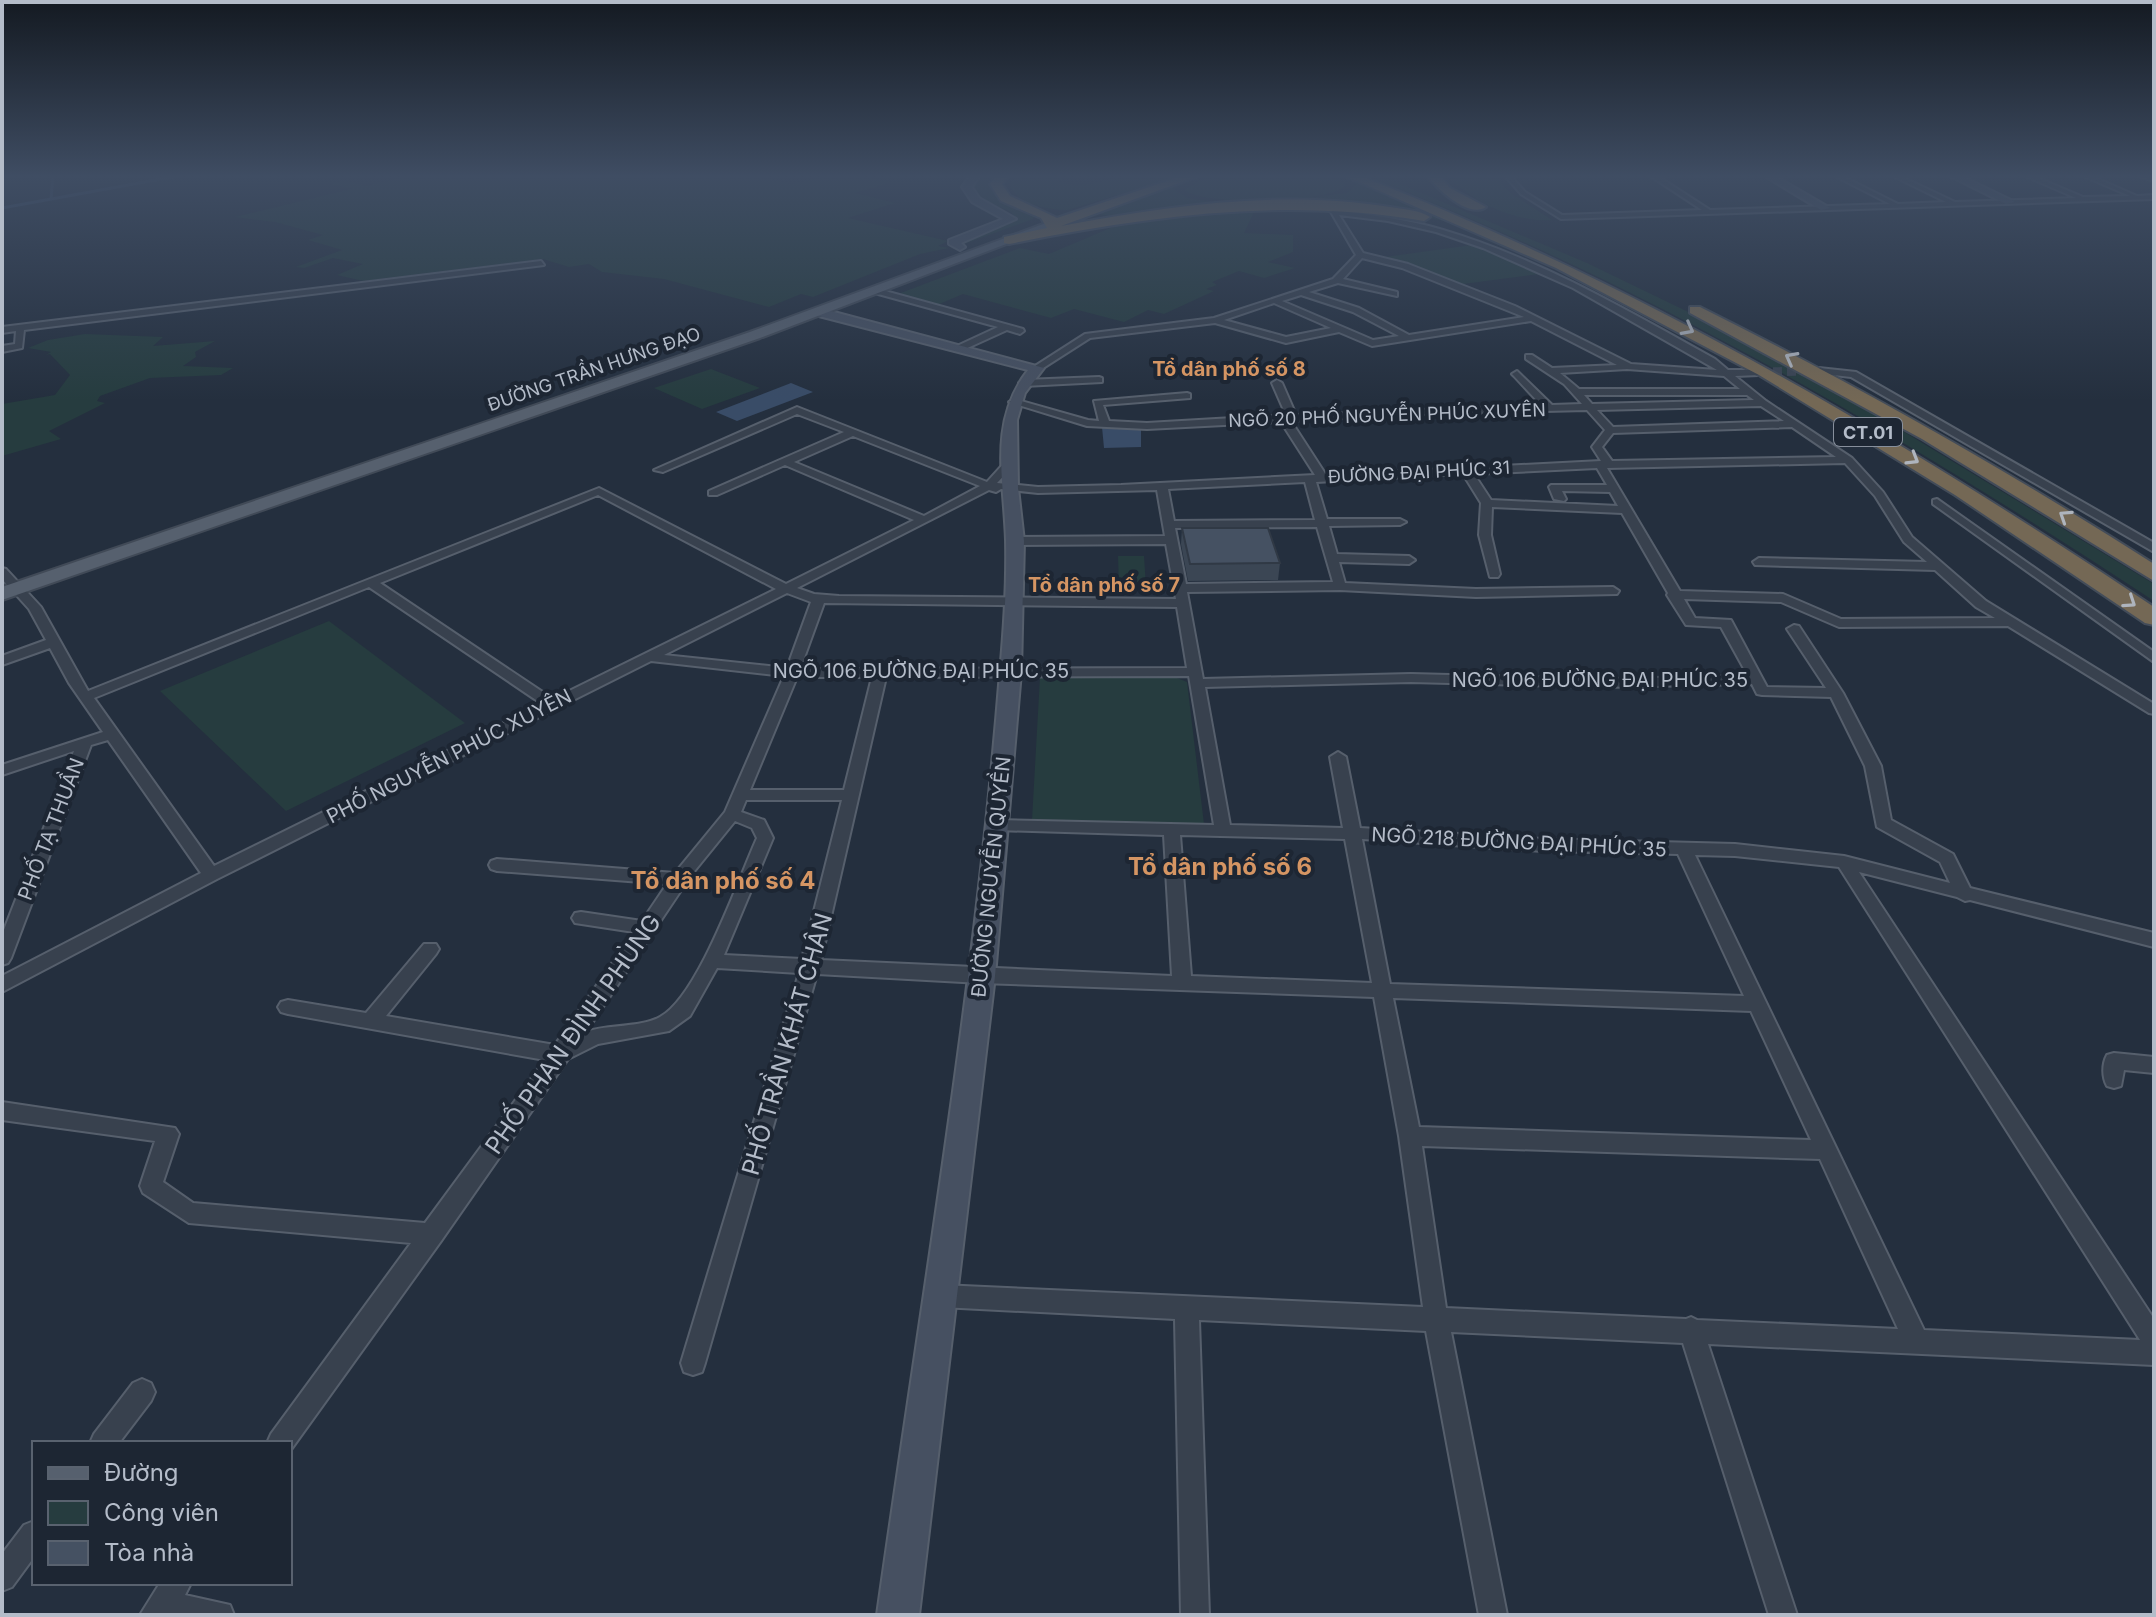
<svg xmlns="http://www.w3.org/2000/svg" width="2156" height="1617" font-family="Inter,sans-serif">
<rect width="100%" height="100%" fill="#242f3e"/>
<path fill="#263c3f" d="M411,175H751L792,184L830,175H856L892,182L855,193L895,203L848,218L948,241L938,246L949,248L920,254L813,297L801,294L769,307L664,279L602,272L589,264L569,267L543,259L363,281L337,275L363,264L333,258L304,268L296,267L342,250L308,240L323,235L275,222L235,217L351,189L331,184L345,180L367,186Z
M981,175H999L991,189L1004,203L1035,215L1033,219L961,245L959,243L1016,220L1011,212L978,197L972,184Z
M1018,175H1065L1059,182C1088,190 1107,178 1133,175C1150,173 1168,175 1185,175L1067,210C1047,209 1018,205 1010,185Z
M1210,175H1332L1346,185C1329,204 1205,206 1184,190Z
M1363,175L1391,180L1587,263L1709,322L1837,391L2154,584V601C1903,436 1644,282 1363,175Z
M1448,175H1495L1509,192L1552,220C1517,223 1470,202 1448,175Z
M1348,177H1349L1470,227L1399,211L1271,202L1347,193L1356,185Z
M1178,184L1175,190L1187,198L1219,203L1113,217L1096,213Z
M1257,206L1244,233L1293,235V252L1268,262L1295,268L1264,278L1239,271L1212,282L1217,285L1206,289L1214,291L1164,314L1148,310L1124,322L1074,309L1051,318L963,294L937,305L898,294L1020,248L1049,254L1127,221Z
M1479,244L1546,273L1463,284L1385,257Z
M85,334L163,337L153,346L215,341L195,352L196,357L183,366L233,368L221,375L150,378L100,396L97,401L105,403L49,431L61,439L2,456V404L55,395L70,375L50,354L46,355L51,352L28,348L48,340Z
M711,369L760,388L702,409L654,388Z
M1118,556H1144L1146,587H1119Z
M329,621L465,723L286,811L160,691Z
M1040,677L1177,678L1187,682L1204,824L1032,820Z"/>
<path fill="#394c67" d="M791,383L813,392L737,421L716,412Z
M1102,427H1141V447L1104,448Z"/>
<g fill="none" stroke-linecap="round" stroke-linejoin="round">
<path stroke="#394c67" stroke-width="3" d="M51,199L53,175
M2,208L183,175"/>
<path stroke="#3a4453" stroke-width="9" stroke-dasharray="9 5" stroke-linecap="butt" d="M1759,372L1818,371"/>
<g stroke="#565f6c" stroke-width="4">
<path id="street" d="M1504,175H1510L1525,192L1562,215L1702,210L1649,175H1656L1710,210L1890,204L1833,175H1840L1898,204L1946,202L1891,175H1898L1955,202L2076,198L2023,175H2031L2083,197L2130,196L2081,175H2089L2137,196L2154,195V199L1561,219L1521,194Z
M2139,175L2154,177V181L2140,176Z
M1334,210C1371,215 1407,219 1443,230C1540,259 1627,310 1715,359L1728,370H1762V374L1759,375L1735,376L1766,401L1852,458L1883,492L1912,537L1986,601L2154,704V714L2149,713L2008,626L1839,627L1781,602L1684,599L1695,618L1731,620L1767,687L1826,688L1787,629L1794,625L1799,626L1843,693L1881,766L1891,820L1953,854L1970,888L2154,933V947L1970,900L1965,901L1957,897L1859,872L2154,1319V1365L1708,1344L1797,1615H1769L1683,1343L1451,1332L1507,1615H1479L1426,1331L1199,1320L1209,1615H1181L1175,1319L941,1307L933,1304L929,1296L933,1288L941,1285L1423,1307L1399,1136L1374,997L981,983L817,974L705,1363L702,1372L693,1375L684,1372L681,1363L799,973L717,968L690,1016L669,1031L598,1044L568,1059L441,1241L290,1451V1443H267L271,1434L411,1243L189,1223L143,1193L140,1186L155,1141L2,1120V1102L175,1128L179,1134L163,1182L193,1203L425,1223L545,1060L288,1014L281,1012L278,1007L281,1002L288,1000L366,1013L424,944H436L439,949L436,954L386,1016L555,1045L634,932L575,923L572,918L575,913L581,912L642,921L667,884L497,871L491,869L489,865L491,861L497,859L675,873L725,812L784,676L651,661L217,879L2,992V976L201,873L108,740L91,745L11,958L8,963L2,965V935L74,751L2,775V765L103,732L69,683L50,648L2,665V656L46,640L29,609L2,579V568L6,569L41,607L88,691L599,488L786,584L914,520L785,465L717,495H709V491L844,432L797,414L663,472L654,470L797,407L987,482L1006,461H1014V465L997,483L1038,487L1121,485L1315,475L1281,422L1147,429L1087,426L1009,402L1014,399L1088,420L1099,421L1094,401L1187,393L1190,394V398L1103,405L1109,421L1147,423L1286,415L1272,383L1277,380L1282,383L1296,415L1541,405L1514,376L1512,374L1517,371L1552,405L1582,404L1564,384L1526,359V355H1532L1552,368L1617,365L1531,321L1372,346L1339,332L1286,343L1215,323L1090,338L1040,370L1032,368L1085,334L1214,318L1333,279L1356,255L1331,212ZM1339,215L1388,221L1436,232L1483,248L1573,288L1717,370L1631,364L1515,306L1408,264L1363,253ZM1362,258L1402,268L1524,317L1409,335L1359,308L1309,292L1338,283L1397,296V292L1343,279ZM1301,295L1353,312L1399,336L1373,340L1282,301ZM1274,303L1331,328L1286,337L1224,320ZM1627,369L1724,376L1740,389H1579L1560,373ZM1584,395H1747L1754,400L1592,404ZM1761,406L1784,421L1613,427L1597,410ZM1587,410L1605,430L1592,447L1601,461L1326,475L1291,421L1419,414ZM1792,427L1836,457L1612,461L1602,447L1613,433ZM853,436L980,486L924,516L794,462ZM1845,463L1875,496L1904,542L1927,562L1759,558L1753,562L1755,565L1935,570L1976,607L1995,618L1841,619L1783,594L1680,591L1607,468ZM1597,468L1607,485H1551L1549,487L1554,499L1564,501L1566,499L1562,491L1610,492L1618,506L1491,500L1474,474ZM1463,474L1481,503L1479,535L1490,577H1498L1500,574L1491,535L1492,507L1622,513L1668,593L1667,595L1686,625L1721,627L1748,676L1602,679L1411,674L1203,679L1187,592L1340,590L1476,597L1617,594L1619,591L1613,587L1476,589L1345,583L1339,562L1409,564L1415,560L1409,556L1337,554L1329,526L1400,525L1406,522L1400,519H1327L1316,482ZM1305,482L1315,520L1174,521L1168,489ZM1001,489L1038,493L1157,490L1165,536L1015,537L1009,541L1015,545L1166,544L1176,599L839,596L814,594L797,588L989,490L996,492ZM598,495L776,589L553,699L380,583ZM1317,527L1333,582L1186,584L1175,528ZM369,587L542,704L214,866L94,698ZM787,593L811,602L787,668L664,655ZM824,603L1177,607L1187,668L800,669ZM1189,676L1214,825L997,820L989,825L997,830L1164,835L1172,976L821,960L886,677ZM797,677H872L844,790H750ZM1411,682L1602,687L1752,684L1757,694L1762,695L1831,697L1865,766L1877,827L1940,862L1950,883L1844,856L1735,844L1543,839L1360,828L1346,757L1338,752L1330,757L1343,828L1230,825L1205,687ZM746,800H842L802,959L724,955L773,838L764,820L741,812ZM735,821L752,828L757,838C738,880 698,997 660,1017C640,1028 608,1024 586,1032L692,874ZM1180,835L1345,839L1372,983L1191,976ZM1362,839L1543,851L1678,854L1744,996L1390,984ZM1695,855L1735,856L1839,867L2140,1340L1924,1330ZM1393,998L1751,1011L1811,1140L1419,1127ZM1422,1146L1820,1159L1898,1329L1697,1320L1691,1317L1686,1319L1446,1308Z
M541,261L544,265L24,330L22,348L2,352V346L15,344L16,331L2,333V327Z
M874,288L1023,329L1024,331L1020,334L1007,330L963,350H957V346L998,327L871,292Z
M1819,368L1856,372L2154,543V552L1851,377L1816,373V369Z
M1099,377L1102,378V382L1024,386L1019,383L1024,380Z
M1937,499L2154,652V662L1933,504V500Z
M2114,1053L2154,1057V1073L2124,1070L2121,1086L2114,1088L2107,1086C2102,1077 2102,1064 2107,1055Z
M142,1379L151,1383L155,1392L151,1401L119,1443H90L94,1434L133,1383Z
M34,1521V1557L12,1587L2,1591V1554L24,1525Z
M160,1583H191L185,1595L230,1605L234,1615H140Z"/>
</g>
<g stroke="#565f6c" stroke-width="4">
<path id="secondary" d="M971,175H980L972,187L979,198L1016,219L961,243L965,247L960,250L949,244V240L1003,219L972,202L962,187Z
M1763,175H1773L1830,208L1821,210Z
M1948,175H1959L2015,202L2006,204Z
M819,308L1044,368L1025,393L1017,420L1018,488L1024,541L1021,672L995,976L919,1615H877C921,1302 975,988 1000,673C1004,630 1007,583 1006,540C1004,478 988,422 1028,370L815,315L813,312Z"/>
</g>
<g stroke="#414a57" stroke-width="4">
<path id="primary" d="M1046,223L1056,225L760,338L2,600V587L750,332Z"/>
</g>
<g stroke="#434c59" stroke-width="4">
<path id="highway" d="M997,175H1009L1002,184L1010,196L1057,218L1185,175H1201L1061,226C1168,206 1280,189 1390,207C1402,209 1420,210 1430,217L1424,221C1283,197 1148,216 1009,244L1004,243V237L1047,228L1041,218L1001,201L990,184Z
M1343,175H1358C1648,289 1896,435 2154,607V625L2145,623L1955,495L1759,375L1556,268Z
M1427,175H1439L1450,188L1486,207C1469,219 1437,189 1427,175Z
M1690,307H1700C1856,385 2007,470 2154,564V581L1922,439L1690,313Z"/>
</g>
<use href="#street" fill="#38414e" fill-rule="evenodd"/>
<use href="#secondary" fill="#465061" fill-rule="evenodd"/>
<use href="#primary" fill="#56606e" fill-rule="evenodd"/>
<use href="#highway" fill="#746855" fill-rule="evenodd"/>
</g>
<path fill="#3b4654" d="M1182,528L1280,563L1278,580L1188,581L1181,544Z"/>
<path fill="#455162" stroke="#303945" stroke-width="2" d="M1182,528H1268L1280,563L1190,564Z"/>
<defs><path id="oneway-chevron" d="M-2-3.5L2.5 0L-2 3.5" fill="none" stroke-width="1.6" stroke-linecap="round" stroke-linejoin="round" transform="scale(2)"/></defs>
<g stroke="#aeb4bd">
<use href="#oneway-chevron" transform="translate(1688 329) rotate(28)"/>
<use href="#oneway-chevron" transform="translate(1791 358) rotate(-152)"/>
<use href="#oneway-chevron" transform="translate(1913 459) rotate(31)"/>
<use href="#oneway-chevron" transform="translate(2065 516) rotate(-147)"/>
<use href="#oneway-chevron" transform="translate(2130 602) rotate(34)"/>
</g>
<linearGradient id="sky" x2="0" y2="1"><stop stop-color="#141a22"/><stop offset="0.44" stop-color="#3f4d63"/><stop offset="1" stop-color="#3f4d63" stop-opacity="0"/></linearGradient>
<rect width="2156" height="401" fill="url(#sky)"/>
<g text-anchor="middle" dominant-baseline="central" stroke-width="8" stroke-linejoin="round" paint-order="stroke">
<g font-size="18" fill="#b4bcc9" stroke="#1d2633">
<text transform="translate(594 369) rotate(-19)">ĐƯỜNG TRẦN HƯNG ĐẠO</text>
<text transform="translate(1387 415) rotate(-2)">NGÕ 20 PHỐ NGUYỄN PHÚC XUYÊN</text>
<text transform="translate(1419 472) rotate(-3)">ĐƯỜNG ĐẠI PHÚC 31</text>
</g>
<rect fill="#1d2633" stroke="#878f9c" stroke-width="2" x="1834" y="418" width="68" height="28" rx="6"/>
<g font-size="18" font-weight="bold" fill="#b4bcc9">
<text x="1868" y="432">CT.01</text>
</g>
<g font-size="20" font-weight="bold" fill="#d59563" stroke="#1d2633">
<text x="1229" y="369">Tổ dân phố số 8</text>
<text x="1104" y="585">Tổ dân phố số 7</text>
</g>
<g font-size="20" fill="#b4bcc9" stroke="#1d2633">
<text x="921" y="671">NGÕ 106 ĐƯỜNG ĐẠI PHÚC 35</text>
<text x="1600" y="680">NGÕ 106 ĐƯỜNG ĐẠI PHÚC 35</text>
<text transform="translate(449 756) rotate(-27)">PHỐ NGUYỄN PHÚC XUYÊN</text>
<text transform="translate(51 829) rotate(-69)">PHỐ TẠ THUẦN</text>
<text transform="translate(1519 842) rotate(3)">NGÕ 218 ĐƯỜNG ĐẠI PHÚC 35</text>
<text transform="translate(991 877) rotate(-84)">ĐƯỜNG NGUYỄN QUYỀN</text>
</g>
<g font-size="24" font-weight="bold" fill="#d59563" stroke="#1d2633">
<text x="1220" y="866">Tổ dân phố số 6</text>
<text x="723" y="880">Tổ dân phố số 4</text>
</g>
<g font-size="24" fill="#b4bcc9" stroke="#1d2633">
<text transform="translate(573 1034) rotate(-55)">PHỐ PHAN ĐÌNH PHÙNG</text>
<text transform="translate(787 1044) rotate(-74)">PHỐ TRẦN KHÁT CHÂN</text>
</g>
</g>
<rect width="2156" height="1617" fill="none" stroke="#b4bcc9" stroke-width="8"/>
<rect x="32" y="1441" width="260" height="144" fill="#1d2633" stroke="#59626f" stroke-width="2"/>
<rect x="48" y="1467" width="40" height="12" fill="#56606e" stroke="#59626f" stroke-width="2"/>
<text x="104" y="1481" font-size="24" fill="#b4bcc9">Đường</text>
<rect x="48" y="1501" width="40" height="24" fill="#263c3f" stroke="#59626f" stroke-width="2"/>
<text x="104" y="1521" font-size="24" fill="#b4bcc9">Công viên</text>
<rect x="48" y="1541" width="40" height="24" fill="#455162" stroke="#59626f" stroke-width="2"/>
<text x="104" y="1561" font-size="24" fill="#b4bcc9">Tòa nhà</text>
</svg>
